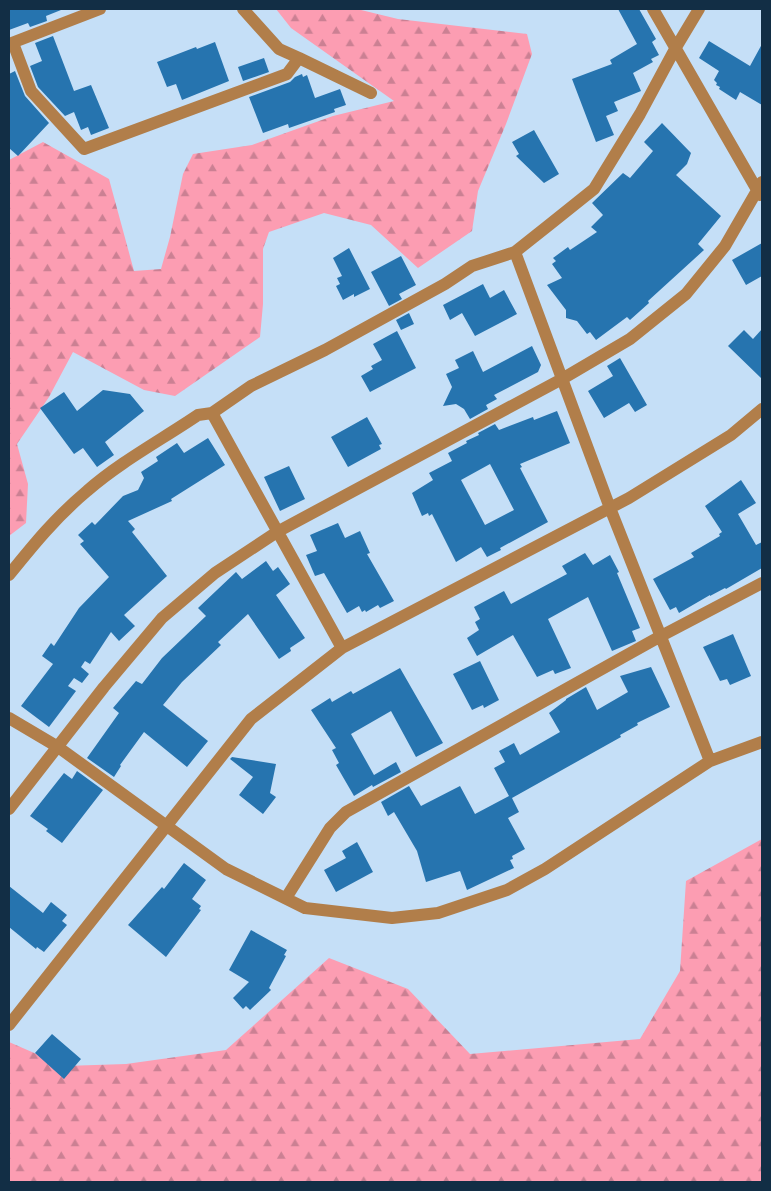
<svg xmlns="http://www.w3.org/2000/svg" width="771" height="1191" font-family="'DejaVu Sans',sans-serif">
<defs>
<pattern id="forest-firs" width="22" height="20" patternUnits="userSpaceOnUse" patternTransform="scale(1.25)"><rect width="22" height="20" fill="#fc9db2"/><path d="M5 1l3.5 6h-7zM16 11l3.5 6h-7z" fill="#cb8093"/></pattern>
</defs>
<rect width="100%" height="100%" fill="#c5dff7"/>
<path fill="url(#forest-firs)" d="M276,9H357L398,19L527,34L532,54L506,124L478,191L472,231L418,268L371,225L324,213L269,232L263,249V304L260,337L175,396L144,390L73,352L49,397L17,444L28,484L26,523L9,536V160L43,142L109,179L134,271L161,269L170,237L183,174L193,154L252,145L333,116L394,101L291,28Z
M762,839V1182H9V1042L64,1066L126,1064L226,1050L329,958L408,989L470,1054L640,1039L680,971L686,881Z"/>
<path fill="#2674af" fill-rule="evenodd" d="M9,9H61V10L46,16L47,21L30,27L28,23L9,30Z
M618,9H639L656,39L652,42L659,55L651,59L653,62L633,73L641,91L614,102L618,111L606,116L614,135L596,142L572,79L612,64L610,60L637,44Z
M53,36L74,91L91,85L109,128L91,135L88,127L81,130L74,112L65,116L38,87L30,66L42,61L35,43Z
M709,41L750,66L762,44V105L740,92L736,100L719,89L720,87L716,85L717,83L714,80L719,71L699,58Z
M215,42L229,81L182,100L176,84L167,87L157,62L196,47L197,49Z
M264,58L269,72L243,81L238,67Z
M15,71L25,96L49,123L18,156L9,148V74Z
M302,74L303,77L307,75L315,98L340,89L346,105L334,109L335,112L289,128L288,124L263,133L249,97L290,82L295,77Z
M662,123L691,153L687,164L676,175L721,216L698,244L704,250L648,301L649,303L630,320L627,317L596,340L590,332L587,334L577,321L566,318V310L547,285L562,278L552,264L556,261L553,258L568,247L570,250L597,232L591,227L603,215L592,203L623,173L630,178L653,151L644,142Z
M534,130L559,174L544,183L516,156L519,154L512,142Z
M762,243V276L746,285L732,260Z
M349,248L370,289L354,297V294L343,300L336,286L340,284L337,278L342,276L333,258Z
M401,256L416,285L399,294L402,299L389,306L371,272Z
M483,284L490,298L504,290L517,314L475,336L462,313L450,320L443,305Z
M409,313L414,324L401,330L396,320Z
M762,329V379L728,346L744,330L753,339Z
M397,331L416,368L370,392L361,376L373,369L371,366L382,360L373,344Z
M532,346L541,365L538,372L494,395L497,399L486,405L488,409L470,419L464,409L456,404L443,406L452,387L446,374L459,368L455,360L473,351L483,372Z
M620,358L647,405L635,412L629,403L604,418L588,391L613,376L607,366Z
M103,390L130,394L144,411L105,442L114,455L97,467L83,448L74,454L40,408L64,392L77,411Z
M557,411L570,443L520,464L522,467L520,468L548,522L500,548L501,550L487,557L481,547L456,562L432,514L429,516L428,513L422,516L412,493L433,480L429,473L452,461L448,453L467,443L466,441L479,435L478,433L495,424L499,430L533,417L534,420ZM490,464L514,510L485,525L461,480Z
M367,417L382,444L379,445L381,449L348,467L331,437Z
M208,438L225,465L171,499L172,501L128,521L135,529L132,532L167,576L124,615L135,626L119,641L111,632L90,664L85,661L81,667L89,674L82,683L74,678L68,686L76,691L49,727L21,706L53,664L42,656L51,643L54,646L79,608L109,577L80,544L84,541L78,535L92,522L95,525L123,496L138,490L144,478L141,472L158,461L156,457L177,443L184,453Z
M289,466L305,499L280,511L264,477Z
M741,480L756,503L738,514L756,545L762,542V568L726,589L725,588L710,596V595L679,613L676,607L670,610L653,579L694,557L691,553L720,536L719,534L722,532L705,506Z
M338,523L345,538L360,531L370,553L367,554L394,601L380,608L378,605L366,612L365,610L362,612L359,606L347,613L324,573L315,576L306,555L317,551L310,535Z
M585,553L593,565L610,555L619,572L617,573L640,628L632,631L636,641L612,651L588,597L548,619L571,668L555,674L553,670L537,677L513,635L477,656L467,638L479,630L475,622L480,619L474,607L504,591L511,604L567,574L562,566Z
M266,561L273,571L278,567L290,584L276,595L305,638L290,648L291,651L279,659L248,614L218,642L221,645L182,682L163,705L208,741L187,767L144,732L120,765L121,766L114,777L87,758L119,713L113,708L136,681L142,684L162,658L206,616L198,608L236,572L242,579Z
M733,634L751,676L730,685L727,679L720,681L703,647Z
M480,661L499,700L484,708L483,705L472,710L453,674Z
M651,667L670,707L637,723L638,725L620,735L621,737L512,798L519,812L508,818L525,849L512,856L513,859L510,860L514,868L467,890L460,871L426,882L417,851L394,812L388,816L381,802L409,786L421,806L460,786L475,814L509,796L494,768L505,762L499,751L514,743L520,755L560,732L549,713L566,700V699L586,687L597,710L628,692L620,676Z
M400,668L443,743L416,757L391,711L351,734L374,775L396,762L401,772L373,787L372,785L354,796L336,765L339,763L332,750L336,748L311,710L330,698L332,702L351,691L353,694Z
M232,757L276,764L270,793L276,797L263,814L239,795L253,777L230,759Z
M77,771L103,790L62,843L46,831L48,829L30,816L64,773L72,779Z
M357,842L373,872L336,892L324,870L346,858L342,851Z
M184,863L206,880L192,899L201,906L199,909L201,910L166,957L128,925L162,887L164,889Z
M9,886L43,913L51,902L67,915L62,921L67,925L44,952L37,947L36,949L9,927Z
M251,930L287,950L284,955L286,956L269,988L271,990L250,1010L246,1006L243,1009L233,998L249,982L229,970Z
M52,1034L81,1059L64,1079L35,1053Z"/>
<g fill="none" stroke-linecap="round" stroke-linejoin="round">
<path stroke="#b17e4a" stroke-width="12" d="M653,9L760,195
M13,43L31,91L84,149L287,74L299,58L279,49L243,9
M9,44L100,9
M299,58L371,93
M515,252L610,508L710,761
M212,413L342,648
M9,575C34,544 56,517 87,491C120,462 161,440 198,415L212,413L251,386L325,350L445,284L472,266L515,252L549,225L594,189L640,114L675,49L699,9
M9,718L58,747L226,869L305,908L392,918L438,913L507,890L545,869L710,761L762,742
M9,809L104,687L162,618L215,573L277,532L562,379L630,339L686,294L725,246L762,182
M286,898L330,828L346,812L661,636L762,583
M9,1025L251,719L342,648L629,498L731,435L762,409"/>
</g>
<rect width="771" height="1191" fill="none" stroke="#122e45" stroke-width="20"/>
</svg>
